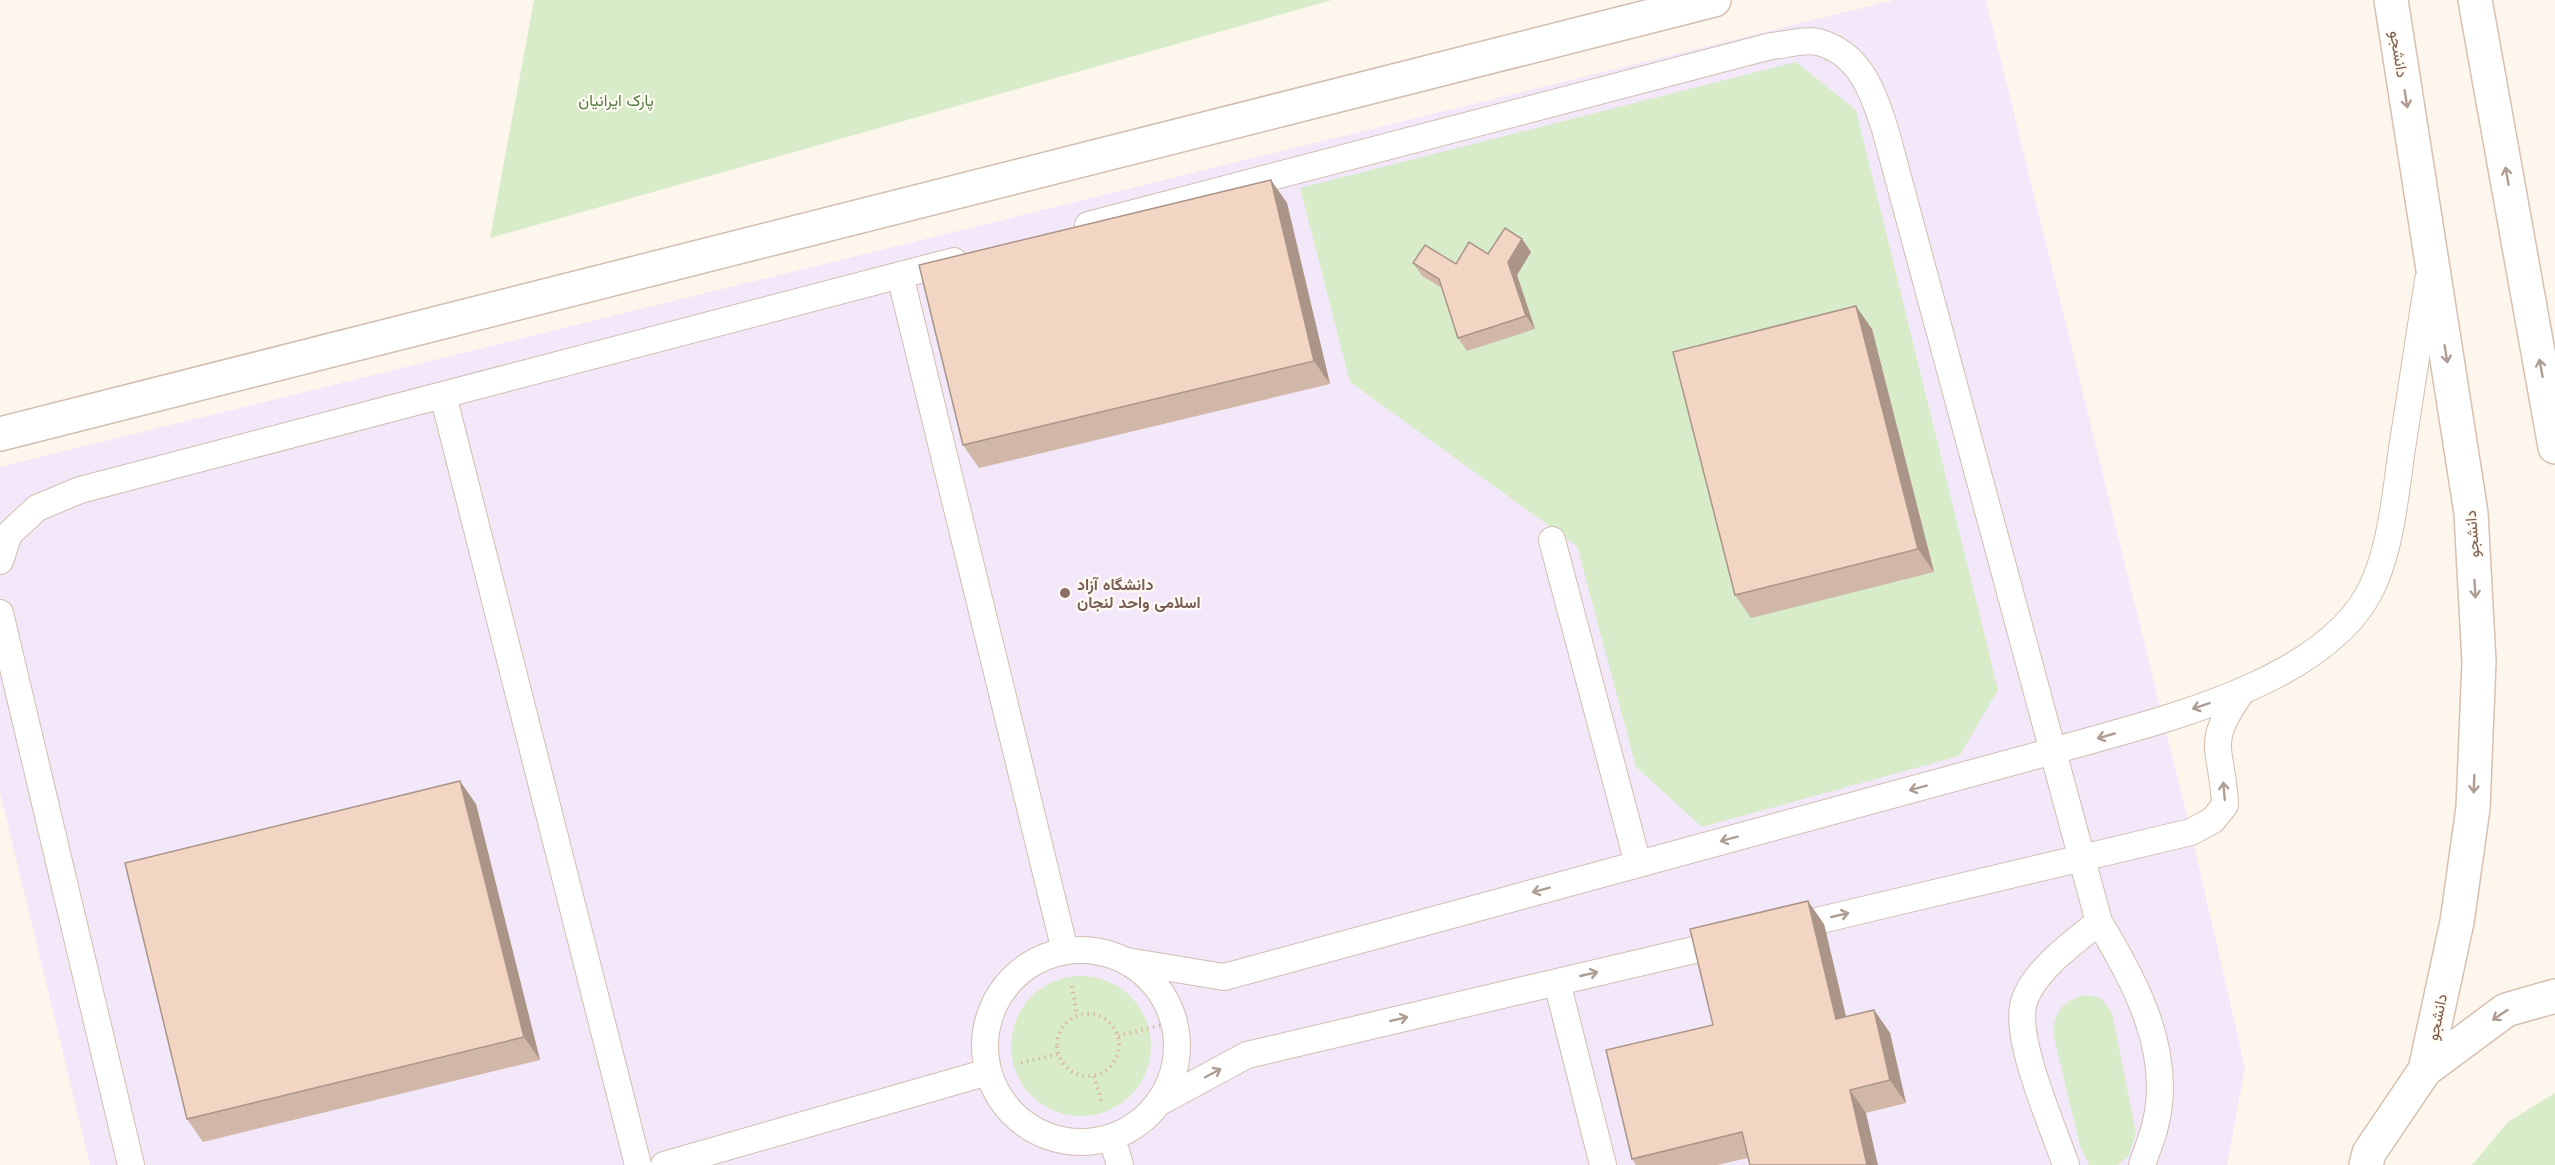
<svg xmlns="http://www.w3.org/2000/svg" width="2555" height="1165" font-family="Jost,Vazirmatn,sans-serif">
<rect width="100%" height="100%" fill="#fdf6ec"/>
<path fill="#f3e8fa" d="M1895,0H1986L2191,832L2245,1068L2227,1165H90L0,792V467Z"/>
<path fill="#d8ecc9" d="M534,0H1332L490,238Z
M1796,62L1856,110L1998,690L1959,756L1702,827L1636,767L1577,546L1350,382L1300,188Z
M1011 1046a70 70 0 1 1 140 0a70 70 0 1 1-140 0Z
M2085,995L2101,998L2112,1013L2136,1133L2128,1157L2117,1165H2089L2080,1146L2053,1033C2054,1011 2064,1000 2085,995Z
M2555,1093V1165H2472L2508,1122Z"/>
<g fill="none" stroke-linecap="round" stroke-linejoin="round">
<g stroke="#d1beb0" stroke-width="28">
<path id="lane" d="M1088,225L1771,46C1785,45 1805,39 1818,42C1860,53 1873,92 1885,129L2099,922C2135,981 2174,1053 2155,1126C2152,1139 2146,1152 2142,1165
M900,275L1065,951
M443,395L638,1165
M1552,540L1638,864
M0,561L9,534L37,508L80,490L954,261
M0,613L131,1165
M1787,928L2191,832L2213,820L2225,805C2223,748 2203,746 2241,693
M985 1046a96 96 0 1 1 192 0a96 96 0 1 1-192 0Z
M1127,961L1224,977L2053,751C2149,723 2330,685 2374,583C2391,543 2395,499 2401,455C2410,397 2419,338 2428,280
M1557,982L1603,1165
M1162,1101L1247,1055L1728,942
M1112,1138L1120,1165
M664,1165L988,1072
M2066,1165C2053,1127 2016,1044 2023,1006C2030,973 2074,942 2099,922"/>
</g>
<g stroke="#d1beb0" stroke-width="36">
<path id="street" d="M0,434L1714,0"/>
</g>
<g stroke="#d6c0b0" stroke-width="36">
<path id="secondary" d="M2391,0L2471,513L2479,662L2473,808L2457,922L2425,1070
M2475,0L2555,447
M2366,1165L2369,1153L2425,1070L2506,1010L2555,996"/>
</g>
<path stroke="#d9b8a5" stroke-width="4" stroke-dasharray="1.5 4.5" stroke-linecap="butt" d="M1072,986L1077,1015
M1057 1045a31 31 0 1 1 62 0a31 31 0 1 1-62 0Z
M1118,1036L1173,1022
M1021,1063L1058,1054
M1094,1076L1102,1104"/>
<use href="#lane" stroke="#fff" stroke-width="26"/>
<use href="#street" stroke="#fff" stroke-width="33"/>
<use href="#secondary" stroke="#fff" stroke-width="33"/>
</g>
<path fill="#d1b7a8" d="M1287,203L1330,384L979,468L963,445Z
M1522,239L1531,252L1517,275L1535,329L1467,351L1458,338L1442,288L1422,276L1413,263L1456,264L1488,254Z
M1872,329L1934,572L1751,618L1735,595Z
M476,804L540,1060L203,1142L187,1119Z
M1824,924L1846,1017L1874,1010L1890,1033L1906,1103L1866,1113L1748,1158L1717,1165H1636L1632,1159L1713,1025Z"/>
<path fill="#aa9588" d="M1271,180L1287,203L1330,384L1314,361Z
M1522,239L1531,252L1517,275L1535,329L1526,316L1508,262Z
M1856,306L1872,329L1934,572L1918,549Z
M460,781L476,804L540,1060L524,1037Z
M1808,901L1824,924L1852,1042L1836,1019Z
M1874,1010L1890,1033L1906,1103L1890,1080Z
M1850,1090L1866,1113L1878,1165H1867Z"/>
<path fill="#f3d5c3" stroke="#aa9588" stroke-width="1.5" d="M1271,180L1314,361L963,445L919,265Z
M1505,228L1522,239L1508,262L1526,316L1458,338L1439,279L1413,263L1425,245L1456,264L1469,242L1488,254Z
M1856,306L1918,549L1735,595L1673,352Z
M460,781L524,1037L187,1119L125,863Z
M1808,901L1836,1019L1874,1010L1890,1080L1850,1090L1867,1165H1750L1742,1132L1632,1159L1606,1050L1713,1025L1690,929Z"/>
<defs><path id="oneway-shaft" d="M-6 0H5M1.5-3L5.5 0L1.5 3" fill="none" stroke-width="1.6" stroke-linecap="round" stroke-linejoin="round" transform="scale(1.5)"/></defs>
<g stroke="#af9d94">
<use href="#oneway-shaft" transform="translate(2406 99) rotate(81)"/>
<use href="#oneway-shaft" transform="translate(2507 176) rotate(-100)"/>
<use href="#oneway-shaft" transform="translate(2446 354) rotate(81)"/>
<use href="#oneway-shaft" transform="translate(2541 368) rotate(-100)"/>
<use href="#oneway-shaft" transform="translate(2475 589) rotate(87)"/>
<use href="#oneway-shaft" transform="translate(2201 706) rotate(161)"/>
<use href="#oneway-shaft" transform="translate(2106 736) rotate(164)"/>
<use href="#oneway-shaft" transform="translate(2474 784) rotate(92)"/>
<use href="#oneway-shaft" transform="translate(1918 788) rotate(165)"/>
<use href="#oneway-shaft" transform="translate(2224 791) rotate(-95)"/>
<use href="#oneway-shaft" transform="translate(1729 839) rotate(165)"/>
<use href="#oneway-shaft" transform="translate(1541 890) rotate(165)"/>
<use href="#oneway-shaft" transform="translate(1840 915) rotate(-13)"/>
<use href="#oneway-shaft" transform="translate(1589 974) rotate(-13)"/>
<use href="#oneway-shaft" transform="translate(2500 1015) rotate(146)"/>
<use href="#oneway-shaft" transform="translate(1399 1019) rotate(-13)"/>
<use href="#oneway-shaft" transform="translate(1213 1073) rotate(-28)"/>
</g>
<circle fill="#8d6e63" stroke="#fffaf3" stroke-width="2" cx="1065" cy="593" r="6"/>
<g text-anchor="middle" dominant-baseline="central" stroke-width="4.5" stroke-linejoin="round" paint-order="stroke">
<g font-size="16" fill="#7a5c4d" stroke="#fffaf3">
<text transform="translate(2399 54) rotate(81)">دانشجو</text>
<text transform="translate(2472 534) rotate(-94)">دانشجو</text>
<text transform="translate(2437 1017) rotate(-78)">دانشجو</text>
</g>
<g font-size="16" fill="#537a41" stroke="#fffaf3">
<text x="616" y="100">پارک ایرانیان</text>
</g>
<g font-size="16" font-weight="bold" fill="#785e54" stroke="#fffaf3" text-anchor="start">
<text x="1077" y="584">دانشگاه آزاد<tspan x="1077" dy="18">اسلامی واحد لنجان</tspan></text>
</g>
</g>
</svg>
